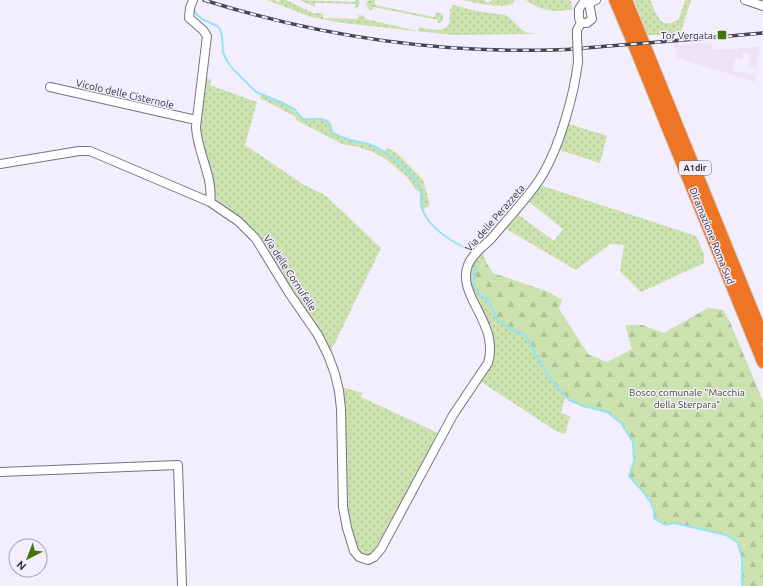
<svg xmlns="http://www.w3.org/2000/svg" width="763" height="586" font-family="Ubuntu,sans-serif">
<defs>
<pattern id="green-dots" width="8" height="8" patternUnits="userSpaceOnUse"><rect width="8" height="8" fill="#cbe1ae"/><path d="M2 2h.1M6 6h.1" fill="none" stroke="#afc196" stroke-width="1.8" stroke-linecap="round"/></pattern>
<pattern id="forest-firs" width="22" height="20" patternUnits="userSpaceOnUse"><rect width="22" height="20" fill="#cbe1ae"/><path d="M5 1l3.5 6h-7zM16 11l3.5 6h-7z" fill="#afc196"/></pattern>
</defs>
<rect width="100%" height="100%" fill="#f3eefd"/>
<path fill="#eee2f6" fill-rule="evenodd" d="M673,41L679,42V45L711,43L712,50L760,47L755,82L678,58ZM743,52L751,54L749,66L756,68L755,74L733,71L735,58L742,59Z"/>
<path fill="url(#green-dots)" d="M267,0H274L279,2L280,0H286L313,13H322L323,18L358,19V15L365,16V19L418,31L419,27C428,29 448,35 450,20C450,13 448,10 454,5L476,11L505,15L510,18L522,30L528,33L537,34L453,35L343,23L311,17Z
M300,0L355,2V0H359L360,3L357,8H355V4L315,3V7Z
M369,0H375V5L434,17L436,12L440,13L443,15V18L442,21L438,24V20L373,7L372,10H370L368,8L366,3Z
M463,0H485L488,3L492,0H514V2C507,10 474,3 463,0Z
M526,0H570L573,9C555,13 541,11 526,0Z
M634,0H650C657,14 660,32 679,19L685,0H691L681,31L677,32L678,35H647Z
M204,77L211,80L210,85L257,102L245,145L304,185L325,195L381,248L330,353L291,294L261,239L215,198L211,187L197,132Z
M261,95C280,99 289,106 303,119C314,122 331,113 332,132C348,142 369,140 384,152L387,148L397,153L423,180L430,205L423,210L420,202L421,193L416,190L407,177L387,160L375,153L359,147L342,144L296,120V117L260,98Z
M566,123L607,136L600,163L556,149Z
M540,185L696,236L704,254V263L641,292L620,271L624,245L610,244L576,270L503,227L516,213L554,241L563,229L527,200Z
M482,250L486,262L477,266L481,296L489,300L496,318L509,328L525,335L550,379L566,396L563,405L561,413L570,416L565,434L556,431L480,381L493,363L494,358L493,346L488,323L480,309L469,283L471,263Z
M342,387L362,393L361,397L438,433L373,553L369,557L361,554L356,548L347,521L344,396Z"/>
<path fill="url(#forest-firs)" d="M486,262L493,273L549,292L562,300L559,309L588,354L607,362L632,349L625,325H642L664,333L708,308L723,310L730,322L763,401V586H742V559L738,543L726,535L674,523L665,525L654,518C657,503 638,487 629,476L634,461L633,442L621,423L607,412L583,406L569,400L550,379L525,335L509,328L496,318L489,300L481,296L473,284L477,266Z"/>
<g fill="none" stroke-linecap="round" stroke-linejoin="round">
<path stroke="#93e3f9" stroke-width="2" d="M194,8L196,14L202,19L217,26L220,29L222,36L223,52L227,61L233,69L256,92L283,103L294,109L303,119C313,121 331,113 332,132C344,140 356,141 369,144C382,148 395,160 405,168C412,175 420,183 421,194C421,199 420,204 422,209C430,229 452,242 470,250
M477,266L473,284L481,296L489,300L496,318L509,328L525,335L550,379L569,400L583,406L607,412L621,423L633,442L634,461L629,476C638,487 657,503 654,518L665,525L674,523L726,535L738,543L742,559V586"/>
<g stroke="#787085" stroke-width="10">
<path id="minor" d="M193,0L190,8L189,18L203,30L207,36L196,127C197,152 214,178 210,202
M745,0L763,6
M581,23L579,18V9L583,3H589L596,0
M581,23H587L592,19L589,3
M577,36V30L581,23
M50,87L196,120
M0,164L79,151H90L210,202L238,221L256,239L289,293L318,335L328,355L335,374L339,391L341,409L343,507L347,528L354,551L359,557L368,560L374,557L381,549L453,415L488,363C500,323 456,296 468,265C472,255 482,247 490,240C498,231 506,221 514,212C524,200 535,188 543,174C560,145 574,95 578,62
M0,472L178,465L182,586"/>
</g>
<g stroke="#d2d1d3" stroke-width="14">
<path id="highway" d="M615,0L632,40L763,362
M626,0L763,337"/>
</g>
<use href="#minor" stroke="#fff" stroke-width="8"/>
<use href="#highway" stroke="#ee7524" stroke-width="12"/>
<g stroke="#494550" stroke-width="3.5">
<path id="rail" d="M204,0C318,36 433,53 552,50C571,50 591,47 609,46C661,42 712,38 763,33"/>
</g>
<use href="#rail" stroke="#f3eefd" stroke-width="2" stroke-dasharray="6" stroke-linecap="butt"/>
<g stroke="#787085" stroke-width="10" stroke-linecap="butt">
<path id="minor-bridge" d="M577,36L578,62"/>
</g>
<use href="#minor-bridge" stroke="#fff" stroke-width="8"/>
</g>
<rect fill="#407605" stroke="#f3eefd" stroke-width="1.5" x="717" y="30" width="10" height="10" rx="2"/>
<g text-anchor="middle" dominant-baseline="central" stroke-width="3" stroke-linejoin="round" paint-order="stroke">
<rect fill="#f3eefd" stroke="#6d6874" stroke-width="1" x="679" y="161" width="32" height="14" rx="3"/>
<g font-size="9" font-weight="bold" fill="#332f39">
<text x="695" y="168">A1dir</text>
</g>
<g font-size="10" fill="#332f39" stroke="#f3eefd" text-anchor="end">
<text x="713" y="35">Tor Vergata</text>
</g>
<g font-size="10" fill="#332f39" stroke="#f3eefd">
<text transform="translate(125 94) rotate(13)">Vicolo delle Cisternole</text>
<text transform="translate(495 218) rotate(-49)">Via delle Perazzeta</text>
<text transform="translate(712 236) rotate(68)">Diramazione Roma Sud</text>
<text transform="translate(290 273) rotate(57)">Via delle Cornufelle</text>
</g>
<g font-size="10" fill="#3e521d" stroke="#f3eefd">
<text x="687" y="392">Bosco comunale "Macchia<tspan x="687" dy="12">della Sterpara"</tspan></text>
</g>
</g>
<g transform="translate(28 558) rotate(222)"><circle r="19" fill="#f3eefd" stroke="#a6a2af"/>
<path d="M0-3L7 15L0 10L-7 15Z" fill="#407605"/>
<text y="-6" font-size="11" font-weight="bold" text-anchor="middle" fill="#332f39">N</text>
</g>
</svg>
